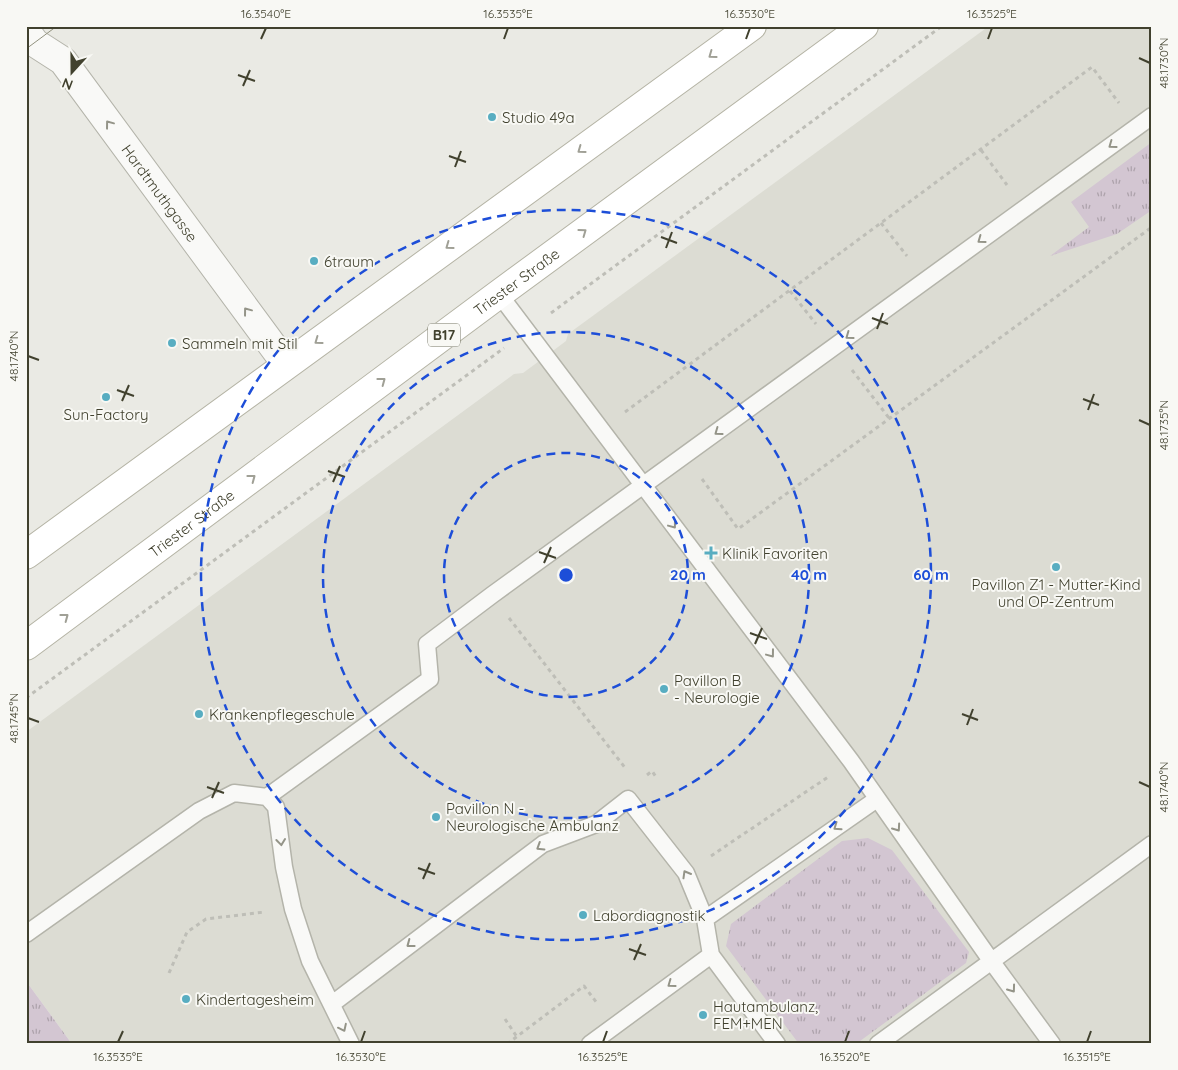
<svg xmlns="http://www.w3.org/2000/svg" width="1178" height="1070" font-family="Quicksand,sans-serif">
<defs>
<pattern id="grass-tufts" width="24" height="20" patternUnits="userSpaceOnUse" patternTransform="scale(1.25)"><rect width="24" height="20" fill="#d3c6d2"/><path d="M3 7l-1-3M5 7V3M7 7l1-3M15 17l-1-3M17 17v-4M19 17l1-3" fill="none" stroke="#ada2ab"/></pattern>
</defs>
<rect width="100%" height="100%" fill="#eaeae4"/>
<path fill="#dcdcd3" d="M989,26H1152V1044H72L26,981V732L514,374L523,373L546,356L566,341L568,334Z"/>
<path fill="url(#grass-tufts)" d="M1152,142V210L1117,234L1050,256L1089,227L1071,202Z
M868,838L892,850L969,952L966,963L856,1044H799L726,946L731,924L842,841Z
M26,981L72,1044H26Z"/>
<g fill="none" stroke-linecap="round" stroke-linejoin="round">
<g stroke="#b4b4aa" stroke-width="19">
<path id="service" d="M499,294L851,761L992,962L1052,1044
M267,797L276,807L284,867L293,909L310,961L351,1044
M26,934L199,811L234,793L267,797L430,679L427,644L492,595L1152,116
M332,1004L543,844L596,824L628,799L686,873L705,919
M590,1044L711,955
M777,1044L711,955L705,919L877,799
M878,1044L1152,844"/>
</g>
<g stroke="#b4b4aa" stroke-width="30">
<g id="minor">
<path id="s1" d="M26,31L35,43L63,61L286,364"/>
</g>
</g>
<g stroke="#b5b4a5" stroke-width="30">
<g id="primary">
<path d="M26,555L752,26"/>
<path id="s2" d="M26,646L499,294L864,26"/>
</g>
</g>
<path stroke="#bebeb7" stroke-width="3" stroke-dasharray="4 4" stroke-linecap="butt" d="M981,150L1007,185
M881,223L907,256
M790,291L816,324
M551,313L942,26
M852,370L889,418
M625,412L1092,67L1119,103
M702,479L738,529L1152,227
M509,618L626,769
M26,698L504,348
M647,775L652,771L656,777
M711,856L828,777
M169,973L187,932L206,919L265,912
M505,1019L517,1037
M507,1044L584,986L597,1003"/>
<use href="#service" stroke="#f9f9f7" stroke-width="16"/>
<use href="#minor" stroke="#f9f9f7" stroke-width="28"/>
<use href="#primary" stroke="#fff" stroke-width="28"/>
<path stroke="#92927f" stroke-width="1" d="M26,49L57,26"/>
</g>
<defs><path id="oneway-chevron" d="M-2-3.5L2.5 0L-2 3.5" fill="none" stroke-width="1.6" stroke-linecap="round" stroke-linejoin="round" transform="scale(1.25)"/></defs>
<g stroke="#a0a096">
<use href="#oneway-chevron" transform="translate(712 55) rotate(144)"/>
<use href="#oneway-chevron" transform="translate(581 150) rotate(144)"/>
<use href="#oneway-chevron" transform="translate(583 232) rotate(-36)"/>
<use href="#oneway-chevron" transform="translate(449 246) rotate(144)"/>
<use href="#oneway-chevron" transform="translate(318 341) rotate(144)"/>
<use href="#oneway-chevron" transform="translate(382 381) rotate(-37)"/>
<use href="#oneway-chevron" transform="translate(252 478) rotate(-37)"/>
<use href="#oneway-chevron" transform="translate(65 617) rotate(-37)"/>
</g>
<g stroke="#949488">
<use href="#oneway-chevron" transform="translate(109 124) rotate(-127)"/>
<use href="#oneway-chevron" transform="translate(1112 145) rotate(144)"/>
<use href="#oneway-chevron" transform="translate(981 240) rotate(144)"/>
<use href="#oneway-chevron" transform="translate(247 311) rotate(-127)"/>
<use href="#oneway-chevron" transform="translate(849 336) rotate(144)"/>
<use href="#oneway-chevron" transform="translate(718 432) rotate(144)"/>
<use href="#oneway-chevron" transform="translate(673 525) rotate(53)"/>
<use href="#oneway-chevron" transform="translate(771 654) rotate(53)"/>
<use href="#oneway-chevron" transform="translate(837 827) rotate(145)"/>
<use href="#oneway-chevron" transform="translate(897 828) rotate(55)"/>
<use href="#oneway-chevron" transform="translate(281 842) rotate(83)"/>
<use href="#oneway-chevron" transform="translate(540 847) rotate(148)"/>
<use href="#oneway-chevron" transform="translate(686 874) rotate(-120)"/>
<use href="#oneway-chevron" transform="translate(410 944) rotate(143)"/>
<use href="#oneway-chevron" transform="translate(671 984) rotate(144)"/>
<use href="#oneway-chevron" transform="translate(1012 989) rotate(54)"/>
<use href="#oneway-chevron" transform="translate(343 1028) rotate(64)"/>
</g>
<path fill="none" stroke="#41412e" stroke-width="2" d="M261,39L266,28M504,39L508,28M746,39L750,28M988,39L992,28M1139,58L1150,63M238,75L255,81M243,86L250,70M449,156L466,162M455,167L461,151M661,237L677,243M666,248L672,232M872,318L888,324M877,329L883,313M28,356L39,360M117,390L134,396M1083,399L1099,405M122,401L129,385M1088,410L1094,394M1139,420L1150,425M328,471L345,477M333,482L340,466M539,552L556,558M544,563L551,547M750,633L767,639M755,644L762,628M962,714L978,720M28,718L39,722M967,725L973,709M1139,782L1150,787M207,787L224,793M212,798L219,782M418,868L435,874M423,879L430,863M629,949L646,955M634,960L641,944M118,1042L123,1031M361,1042L365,1031M603,1042L607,1031M845,1042L849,1031M1087,1042L1091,1031"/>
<g fill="none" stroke="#1d4ed8" stroke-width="2.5" stroke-dasharray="9 6">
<circle cx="566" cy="575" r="122"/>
<circle cx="566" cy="575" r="243"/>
<circle cx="566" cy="575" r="365"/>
</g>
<g fill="#58adc1" stroke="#f8f8f4" stroke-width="2">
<circle cx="492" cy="117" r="5"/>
<circle cx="314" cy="261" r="5"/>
<circle cx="172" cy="343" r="5"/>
<circle cx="106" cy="397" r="5"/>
<path d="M708.5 545.5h5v5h5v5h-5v5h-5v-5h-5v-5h5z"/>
<circle cx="1056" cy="567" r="5"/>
<circle cx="664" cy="689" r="5"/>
<circle cx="199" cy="714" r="5"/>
<circle cx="436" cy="817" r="5"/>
<circle cx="583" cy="915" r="5"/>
<circle cx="186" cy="999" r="5"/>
<circle cx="703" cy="1015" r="5"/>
</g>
<g text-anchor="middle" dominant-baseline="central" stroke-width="4" stroke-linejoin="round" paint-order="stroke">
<rect fill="#f8f8f4" stroke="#787869" stroke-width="1" x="428" y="323.5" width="32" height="23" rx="4"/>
<g font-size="14" font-weight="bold" fill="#41412e">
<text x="444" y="335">B17</text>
</g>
<g font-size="15" fill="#41412e" stroke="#f8f8f4" text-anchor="start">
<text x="502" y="117">Studio 49a</text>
<text x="324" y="261">6traum</text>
<text x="182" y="343">Sammeln mit Stil</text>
<text x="106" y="414" text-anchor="middle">Sun-Factory</text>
<text x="722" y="553">Klinik Favoriten</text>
<text x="1056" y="584" text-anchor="middle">Pavillon Z1 - Mutter-Kind<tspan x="1056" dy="17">und OP-Zentrum</tspan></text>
<text x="674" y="680">Pavillon B<tspan x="674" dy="17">- Neurologie</tspan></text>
<text x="209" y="714">Krankenpflegeschule</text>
<text x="446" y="808">Pavillon N -<tspan x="446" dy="17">Neurologische Ambulanz</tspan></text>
<text x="593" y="915">Labordiagnostik</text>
<text x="196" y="999">Kindertagesheim</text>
<text x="713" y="1006">Hautambulanz,<tspan x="713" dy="17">FEM+MEN</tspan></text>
</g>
<g font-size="15" fill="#41412e" stroke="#f8f8f4">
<text stroke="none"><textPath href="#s1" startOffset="212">Hardtmuthgasse</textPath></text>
<text stroke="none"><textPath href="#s2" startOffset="611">Triester Straße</textPath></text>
<text stroke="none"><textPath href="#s2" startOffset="206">Triester Straße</textPath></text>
</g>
</g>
<circle cx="566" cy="575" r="8" fill="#1d4ed8" stroke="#f8f8f4" stroke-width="2.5"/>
<g font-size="15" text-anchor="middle" font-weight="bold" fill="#1d4ed8" stroke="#f8f8f4" stroke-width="4" stroke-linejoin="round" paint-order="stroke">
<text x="688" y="580">20 m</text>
<text x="809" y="580">40 m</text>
<text x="931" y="580">60 m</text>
</g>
<rect width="1178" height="1070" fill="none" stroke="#f8f8f4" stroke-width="55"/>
<g transform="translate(72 72) rotate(201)" stroke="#f8f8f4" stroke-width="4" paint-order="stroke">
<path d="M0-4L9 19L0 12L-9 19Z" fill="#41412e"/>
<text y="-8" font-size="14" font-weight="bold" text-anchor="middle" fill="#41412e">N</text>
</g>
<rect x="28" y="28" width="1122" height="1014" fill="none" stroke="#41412e" stroke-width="2"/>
<g font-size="12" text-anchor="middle" fill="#41412e">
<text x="266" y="18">16.3540°E</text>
<text x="508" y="18">16.3535°E</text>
<text x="750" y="18">16.3530°E</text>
<text x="992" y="18">16.3525°E</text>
<text transform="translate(1164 63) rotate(-90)" y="4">48.1730°N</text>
<text transform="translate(14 356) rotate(-90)" y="4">48.1740°N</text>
<text transform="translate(1164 425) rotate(-90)" y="4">48.1735°N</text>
<text transform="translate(14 718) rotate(-90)" y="4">48.1745°N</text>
<text transform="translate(1164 787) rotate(-90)" y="4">48.1740°N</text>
<text x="118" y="1061">16.3535°E</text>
<text x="361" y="1061">16.3530°E</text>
<text x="603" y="1061">16.3525°E</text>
<text x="845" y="1061">16.3520°E</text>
<text x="1087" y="1061">16.3515°E</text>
</g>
</svg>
